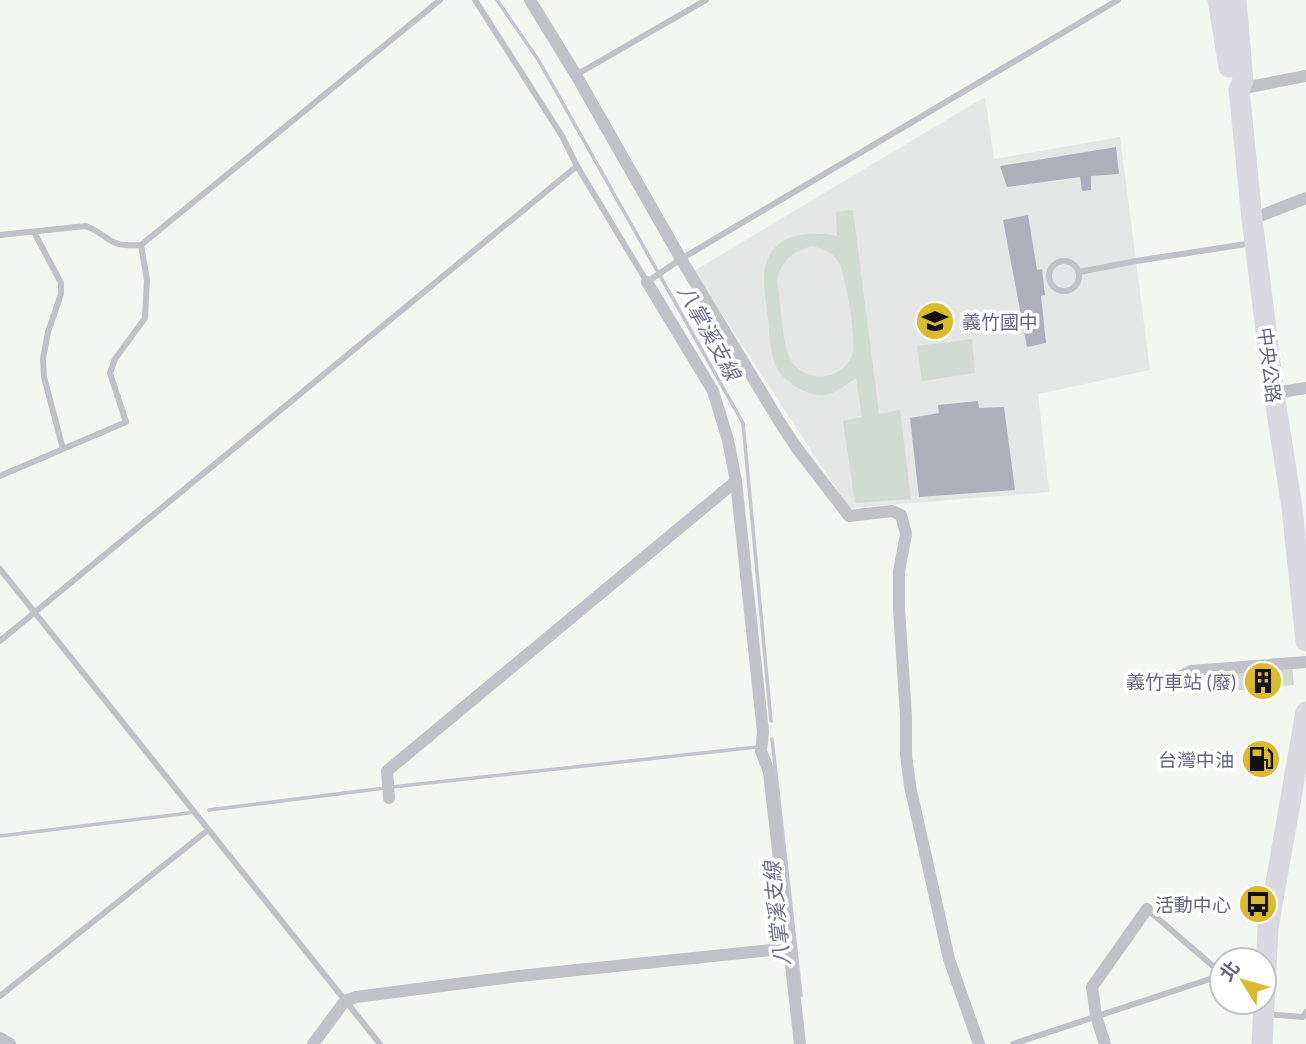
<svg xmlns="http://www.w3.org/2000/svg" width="1306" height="1044" font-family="Lato,'Noto Sans TC',sans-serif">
<rect width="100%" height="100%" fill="#f4f6f2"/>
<path fill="#e5e6e6" d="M985,97L994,159L1120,137L1150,370L1038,394L1049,492L849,508L694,271Z"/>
<path fill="#d2dad4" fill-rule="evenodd" d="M853,210L879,414L900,410L911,499L855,503L843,421L862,417L856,378C846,384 836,394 824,395C809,397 786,383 778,370C769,355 770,335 768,318C766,304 764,290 764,276C767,234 805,230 837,236L836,212ZM812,246C823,249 833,252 839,263C846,274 856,340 853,353C843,384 798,384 788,354C782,336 780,299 777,279C782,260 793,251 812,246Z
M972,339L975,373L922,381L917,346Z
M1292,666L1294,685L1211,693L1210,674Z"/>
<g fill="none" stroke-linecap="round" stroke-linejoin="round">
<path stroke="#c3c4ce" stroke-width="3.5" d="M497,0L539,61L743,423L771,721
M772,739L801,995
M392,787L757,747
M209,810L385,788
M0,836L189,813"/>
</g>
<path fill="#aeafba" d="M1116,147L1119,174L1091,176V190L1082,191L1080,177L1007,187L1000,166Z
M1028,215L1037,270L1042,269L1045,295L1041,296L1046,343L1027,347L1003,220Z
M978,401L979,408L1004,407L1015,490L919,497L910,418L939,413L938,405Z"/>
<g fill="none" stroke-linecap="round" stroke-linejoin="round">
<path stroke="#c1c1c8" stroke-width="6" d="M475,0L562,136L577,166L647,282L681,259L1118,0
M576,75L706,0
M34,232L61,283V294L48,332L43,359L44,377L63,449
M0,235L86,226C113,237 105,247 141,245
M1049 276a15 15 0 1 1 30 0a15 15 0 1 1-30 0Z
M1079,272L1136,261L1253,243
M0,476L126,422L110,373L115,359L145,318L147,280L141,245L440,0
M0,569L380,1044
M0,641L577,166
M1147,909L1222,974
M0,996L208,830
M1252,1002L1264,1014L1303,1017L1306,1012
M1013,1044L1222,975"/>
<path stroke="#c1c1c8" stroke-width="12" d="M530,0L576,75L681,259L779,421L796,447L849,516L892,511L901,515L906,534L899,571V609L906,716V755L910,786L949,959L979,1044
M1239,89L1306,76
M1252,219L1306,198
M647,282L713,391L728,440L736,481L763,732L761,751L769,772L800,1044
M1274,393L1306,388
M1165,684L1191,671L1306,662
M389,798L387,771L736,481
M0,1038L10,1044
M313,1044L345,1001L356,997L519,976L791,948
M1105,1044L1096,1016L1092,987L1147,909"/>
<path stroke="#dad9e0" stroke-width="21" d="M1218,0L1229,67
M1236,0L1243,81L1239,89L1252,219L1274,393L1292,508L1306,641
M1262,1044L1268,928L1306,712"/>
</g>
<defs>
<g id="school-disc" transform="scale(2.0125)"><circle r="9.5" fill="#dbbb2d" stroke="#fff"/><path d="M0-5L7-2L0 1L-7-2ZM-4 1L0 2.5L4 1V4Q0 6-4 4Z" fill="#111"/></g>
<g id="building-disc" transform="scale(2.0125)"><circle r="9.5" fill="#dbbb2d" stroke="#fff"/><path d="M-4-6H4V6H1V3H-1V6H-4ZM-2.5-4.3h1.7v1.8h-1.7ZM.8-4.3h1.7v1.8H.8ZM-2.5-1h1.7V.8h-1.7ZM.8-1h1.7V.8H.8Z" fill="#111"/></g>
<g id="fuel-disc" transform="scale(2.0125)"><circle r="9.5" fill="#dbbb2d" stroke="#fff"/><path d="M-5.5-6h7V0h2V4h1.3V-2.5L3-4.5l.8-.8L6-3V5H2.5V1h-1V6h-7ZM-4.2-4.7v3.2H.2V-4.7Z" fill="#111"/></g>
<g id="bus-disc" transform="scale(2.0125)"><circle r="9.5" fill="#dbbb2d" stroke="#fff"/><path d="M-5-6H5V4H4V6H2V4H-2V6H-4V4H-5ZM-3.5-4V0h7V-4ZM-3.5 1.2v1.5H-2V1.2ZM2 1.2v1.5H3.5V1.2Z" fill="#111"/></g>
</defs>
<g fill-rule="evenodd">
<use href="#school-disc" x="935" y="321"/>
<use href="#building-disc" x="1263" y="681"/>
<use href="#fuel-disc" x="1261" y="759"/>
<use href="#bus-disc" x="1258" y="904"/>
</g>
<g text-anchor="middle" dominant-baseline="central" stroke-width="7" stroke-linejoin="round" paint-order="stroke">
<g font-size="19" fill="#676682" stroke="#fff" text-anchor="end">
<text x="962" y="321" text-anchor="start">義竹國中</text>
<text x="1236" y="681">義竹車站 (廢)</text>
<text x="1234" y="759">台灣中油</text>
<text x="1231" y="904">活動中心</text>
</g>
<g font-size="19" fill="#676682" stroke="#fff">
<text transform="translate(1270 365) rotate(83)">中央公路</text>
</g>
<g font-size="21" font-style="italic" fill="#6c708c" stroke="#fff">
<text transform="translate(710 332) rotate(61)">八掌溪支線</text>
<text transform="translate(776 914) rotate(-96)">八掌溪支線</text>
</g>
</g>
<g transform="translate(1243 981) rotate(307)"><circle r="33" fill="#ffffff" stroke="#c2c2cd" stroke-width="2"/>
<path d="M0-5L12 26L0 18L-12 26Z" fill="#dbbb2d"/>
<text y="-10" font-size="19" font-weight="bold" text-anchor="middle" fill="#676682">北</text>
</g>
</svg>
